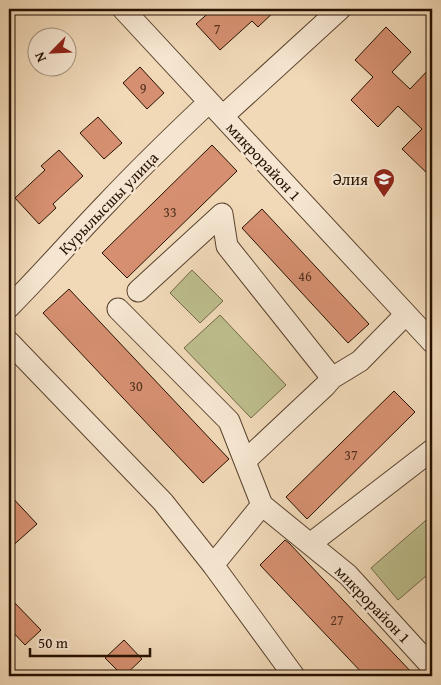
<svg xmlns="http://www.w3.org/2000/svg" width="441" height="685" font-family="'Gentium Book Plus',serif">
<rect width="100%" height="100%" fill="#f1d9b8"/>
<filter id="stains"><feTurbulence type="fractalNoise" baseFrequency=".004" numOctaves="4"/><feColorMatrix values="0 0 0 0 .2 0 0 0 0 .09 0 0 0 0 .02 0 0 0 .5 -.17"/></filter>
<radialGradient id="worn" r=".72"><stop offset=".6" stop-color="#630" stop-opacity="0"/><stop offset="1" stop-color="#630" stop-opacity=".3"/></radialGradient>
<path fill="#bdbe8d" stroke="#726846" d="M192,270L223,301L200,323L170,293Z
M220,315L286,385L251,418L184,348Z
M432,515V571L398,600L371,568Z"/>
<path fill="#d69071" stroke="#261100" d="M213,9H277L258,27L252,21L220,50L196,24Z
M386,27L411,52L392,72L410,89L432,66V178L402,149L422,129L398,106L378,127L351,100L373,77L355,60Z
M140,67L164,93L147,109L123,83Z
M98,117L122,143L104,159L80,133Z
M212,145L237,171L127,278L102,253Z
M59,150L83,176L53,204L56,208L39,224L15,198L45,170L41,166Z
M262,209L369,324L348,343L242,228Z
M69,289L229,459L203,483L43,313Z
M394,391L415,412L307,519L286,497Z
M9,494L37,524L9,549Z
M285,540L289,543L415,676H365L260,565Z
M9,597L41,630L25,645L9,628Z
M124,640L142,659L124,676H123L105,658Z"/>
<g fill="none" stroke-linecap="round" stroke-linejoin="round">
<g stroke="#59432e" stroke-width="23">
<path id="minor" d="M123,9L432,342
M223,116L340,9
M138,291L222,214L227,246L332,378
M9,307C42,274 73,238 106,204C139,169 174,135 209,102
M118,309L229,421L262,505
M9,342L163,502L213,565L294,676
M245,461L325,386L332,378L360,361L406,314
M310,544L432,450
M213,565L262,505L348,575L432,667"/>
</g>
<use href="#minor" stroke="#f6e6d1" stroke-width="21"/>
</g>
<defs>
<g id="school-pin" transform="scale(1.125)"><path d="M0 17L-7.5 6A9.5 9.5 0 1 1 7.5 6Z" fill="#8f2418" stroke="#f6e6d1"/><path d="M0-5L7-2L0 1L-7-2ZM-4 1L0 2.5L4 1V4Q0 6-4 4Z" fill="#fff"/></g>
</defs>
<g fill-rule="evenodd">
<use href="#school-pin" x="384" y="179"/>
</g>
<g text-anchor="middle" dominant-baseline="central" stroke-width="4.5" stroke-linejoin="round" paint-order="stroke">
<g font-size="14" fill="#52311c">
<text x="217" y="29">7</text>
<text x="143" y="88">9</text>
<text x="170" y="212">33</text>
<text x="305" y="276">46</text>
<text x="136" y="386">30</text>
<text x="351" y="455">37</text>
<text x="337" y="620">27</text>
</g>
<g font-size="16" fill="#261100" stroke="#f6e6d1">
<text transform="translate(264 161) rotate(47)">микрорайон 1</text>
<text transform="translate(108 203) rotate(-46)">Курылысшы улица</text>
<text transform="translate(373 604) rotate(46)">микрорайон 1</text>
</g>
<g font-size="16" fill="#261100" stroke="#f6e6d1" text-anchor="end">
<text x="368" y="179">Әлия</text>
</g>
</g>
<rect width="441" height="685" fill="none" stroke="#f1d9b8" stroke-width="30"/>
<rect x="10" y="10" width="421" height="665" fill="none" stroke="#261100" stroke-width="2.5"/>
<rect x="15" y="15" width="411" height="655" fill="none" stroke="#261100"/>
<g transform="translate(52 52) rotate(246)"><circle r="24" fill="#f6e6d1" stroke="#a3917d"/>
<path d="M0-4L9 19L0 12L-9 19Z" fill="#8f2418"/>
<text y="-8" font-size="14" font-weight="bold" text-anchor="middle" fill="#261100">N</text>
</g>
<path d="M30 648v8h120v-8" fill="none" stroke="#261100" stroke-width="2.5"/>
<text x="38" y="648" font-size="15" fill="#261100" stroke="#f6e6d1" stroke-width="4" paint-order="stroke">50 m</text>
<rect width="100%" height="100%" filter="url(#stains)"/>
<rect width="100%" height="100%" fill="url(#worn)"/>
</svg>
